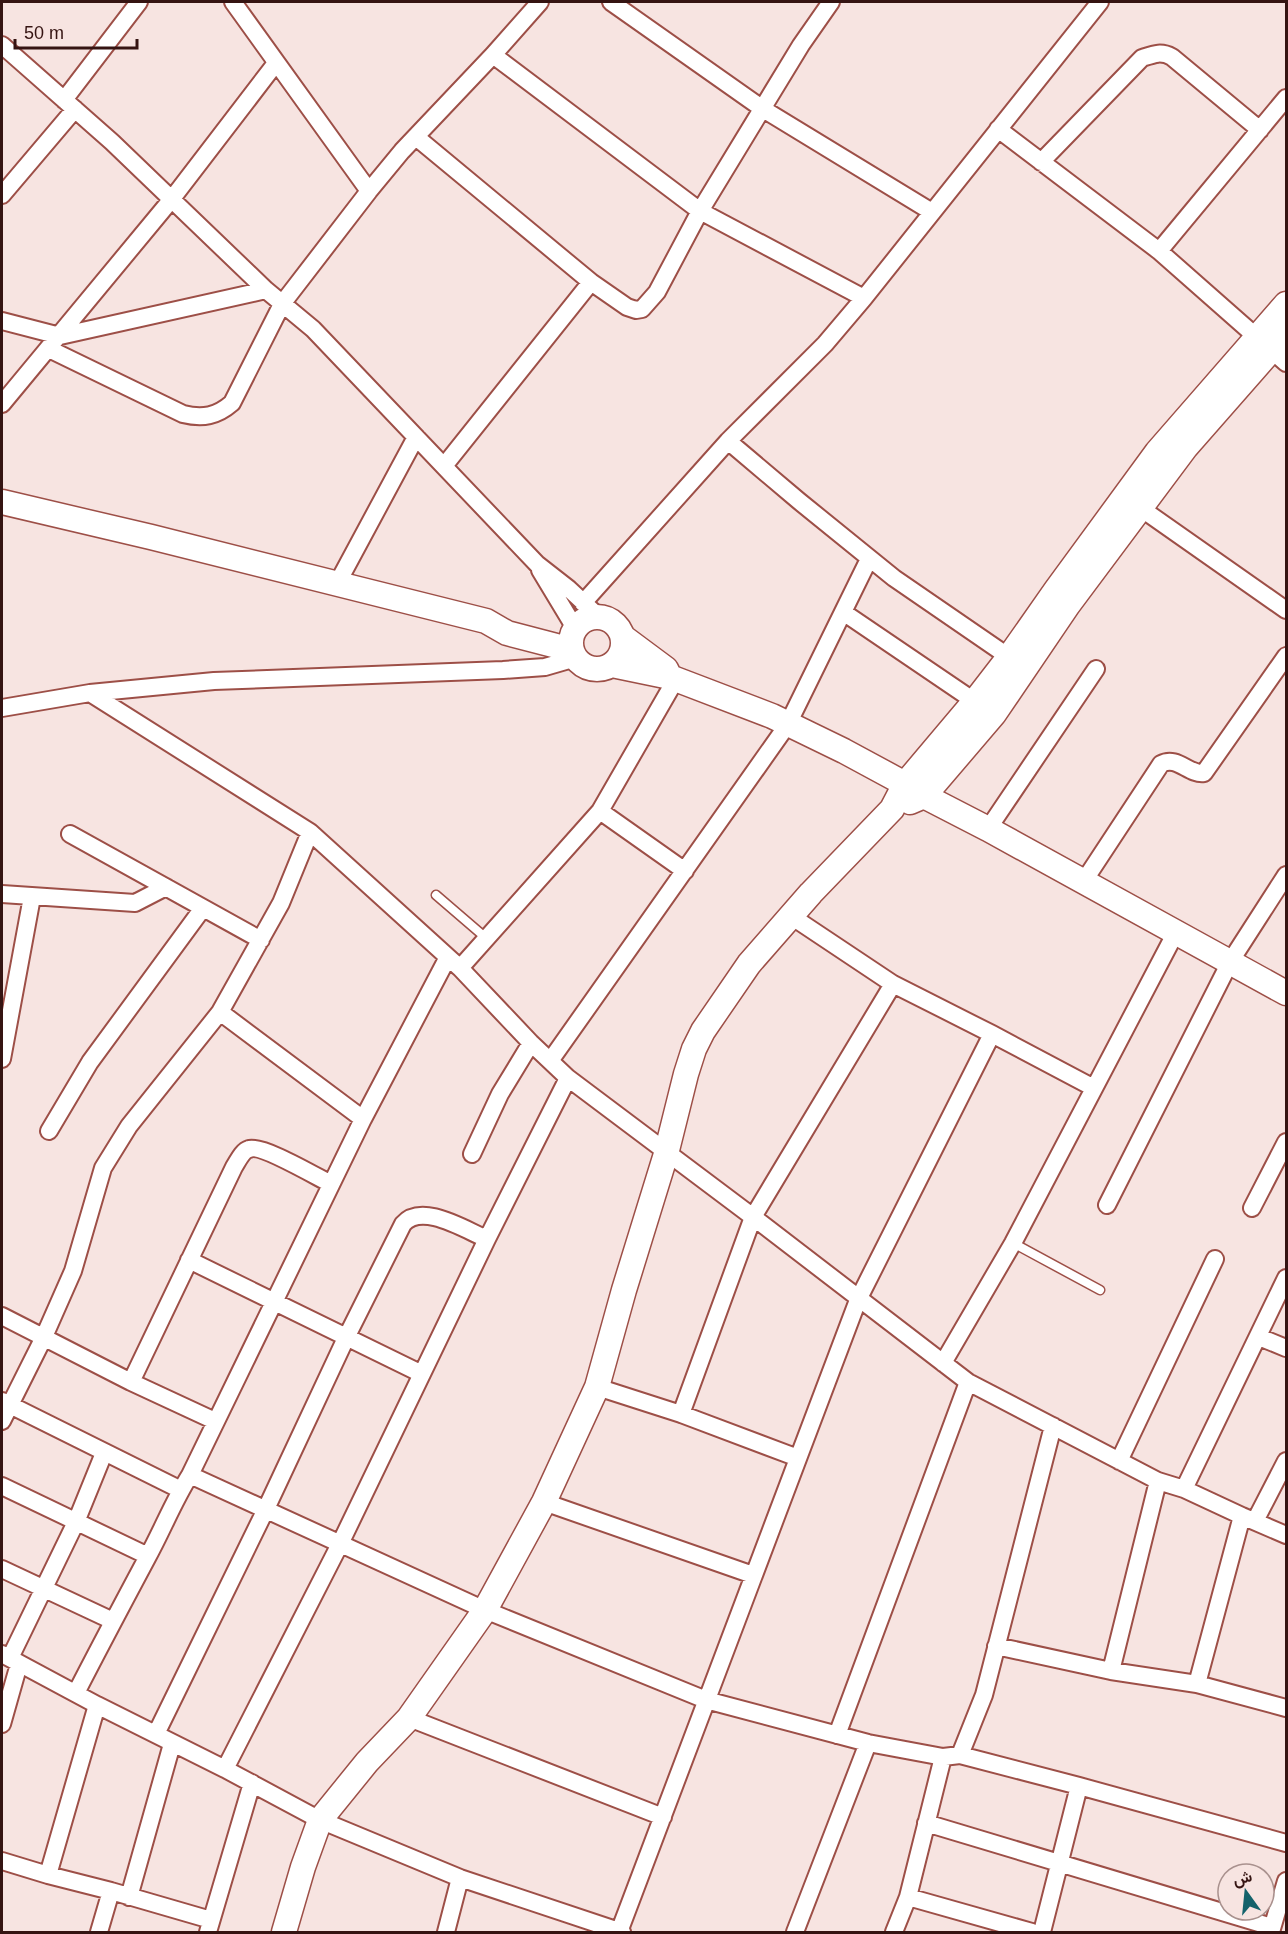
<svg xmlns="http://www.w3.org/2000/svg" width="1288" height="1934" font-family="Helvetica,Vazirmatn,sans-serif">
<rect width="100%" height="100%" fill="#f7e4e1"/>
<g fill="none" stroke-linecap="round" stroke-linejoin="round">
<g stroke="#9d4f47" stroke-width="11">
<path id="lane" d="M436,895L486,938
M1013,1243L1100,1290"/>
</g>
<g stroke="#9d4f47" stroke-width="20">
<path id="street" d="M233,2L369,191
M611,2L763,109L932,212
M2,45L112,142L266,290L313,329L537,564L569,589L598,616
M493,55L700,211L801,45L831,2
M64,100L139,2
M998,129L1159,251L1286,363
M416,137L591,282L627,307L636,310L642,309L657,292L700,211L864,298
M1041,162L1142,58C1154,54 1161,51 1172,57L1260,130
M2,195L75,109
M1159,251L1286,98
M2,321L60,336L266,290
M49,349L183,414C203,419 217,416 232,403L282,304L369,191L402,151L493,55L540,2
M2,404L171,200L276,63
M728,441L825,344L864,298L1100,2
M444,466L591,282
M1132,502L1286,610
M540,570L575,628
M337,584L416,437
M583,603L728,441L799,501L894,578L1009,657
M843,612L983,707
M90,693L310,832L460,968L531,1043L568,1078L753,1217L968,1382L1158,1481L1184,1489L1242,1516L1286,1535
M2,708L90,693L214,681L503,670L545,667L576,658
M600,811L685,871
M988,829L1096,669
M70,834L261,940
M1084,881L1161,764C1177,755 1189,775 1204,773L1286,656
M2,894L135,903L166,887
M791,916L893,984L992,1034L1094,1088
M460,968L600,811L676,679
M220,1012L363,1119
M2,1059L32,897
M550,1061L788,724L869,559
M49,1131L90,1062L203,908
M472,1154L500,1094L531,1043
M1107,1205L1230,962L1286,875
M1252,1208L1286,1142
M189,1260L422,1374
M2,1316L131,1382L215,1421
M1259,1337L1286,1348
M943,1363L1013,1243L1176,932
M131,1382L234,1167C238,1161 242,1151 249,1149C261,1144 317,1177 331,1184
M597,1387L681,1414L798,1458
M2,1401L181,1490
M681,1414L753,1217L893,984
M2,1421L43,1339L73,1271L103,1168L129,1126L220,1012L281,903L310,832
M1119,1461L1215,1259
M190,1475L485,1610L706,1700L868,1743L943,1757L960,1755L1079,1786L1286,1843
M2,1486L148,1556
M1184,1489L1286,1278
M544,1502L753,1575
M1255,1521L1286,1461
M2,1569L113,1621
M996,1646L1111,1671L1197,1684L1286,1708
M2,1654L97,1705L225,1769L320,1820L460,1878L622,1932
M10,1658L76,1522L104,1453
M1111,1671L1158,1481
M1197,1684L1242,1516
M76,1693C99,1648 123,1603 147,1558C162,1531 173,1502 190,1475L363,1119L448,957
M409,1718L663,1817
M2,1724L19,1664
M156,1734L265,1511L346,1338L403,1224C422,1202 465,1230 487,1239
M837,1735L968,1382
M960,1755L984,1695L1053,1426
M225,1769L340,1544L487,1239L568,1078
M926,1823L1272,1927
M2,1861L48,1875L111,1891L211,1920
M48,1875L97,1705
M129,1897L172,1744
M908,1897L1032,1932
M99,1932L111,1891
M208,1932L252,1783
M446,1932L460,1878
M619,1932L858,1300L992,1034
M795,1932L868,1743
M894,1932L908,1897L943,1757
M1042,1932L1079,1786
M1271,1932L1286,1881"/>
</g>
<g stroke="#9d4f47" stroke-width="27">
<path id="secondary" d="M2,502L151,537L486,621L507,633L572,650
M571 643a26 26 0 1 1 52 0a26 26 0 1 1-52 0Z
M623,637L666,669L670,677
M612,665L670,677L772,716L844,751L905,784L924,796L988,829L1286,993
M910,802L924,796L994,714L1068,605L1186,447L1286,333
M284,1932L303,1867L320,1820L367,1762L409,1718L485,1610L544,1502L597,1387L624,1290L666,1154L686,1074L694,1049L703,1031L749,964L811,893L892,809L905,784L975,701L1009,657L1056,590L1157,452L1286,304"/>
</g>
<use href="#lane" stroke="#fff" stroke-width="8"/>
<use href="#street" stroke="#fff" stroke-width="16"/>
<use href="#secondary" stroke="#fff" stroke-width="24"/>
</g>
<rect width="1288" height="1934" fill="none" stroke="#351412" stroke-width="6"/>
<g transform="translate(1246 1892) rotate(345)"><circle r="28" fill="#f7e4e1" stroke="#a9918e" stroke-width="1.5"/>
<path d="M0-4.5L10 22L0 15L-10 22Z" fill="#14626b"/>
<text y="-9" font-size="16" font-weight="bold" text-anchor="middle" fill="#351412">ش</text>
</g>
<path d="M15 39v9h122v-9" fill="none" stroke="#351412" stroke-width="3"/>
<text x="24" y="39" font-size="18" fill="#351412" stroke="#f7e4e1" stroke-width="4.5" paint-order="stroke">50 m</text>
</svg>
